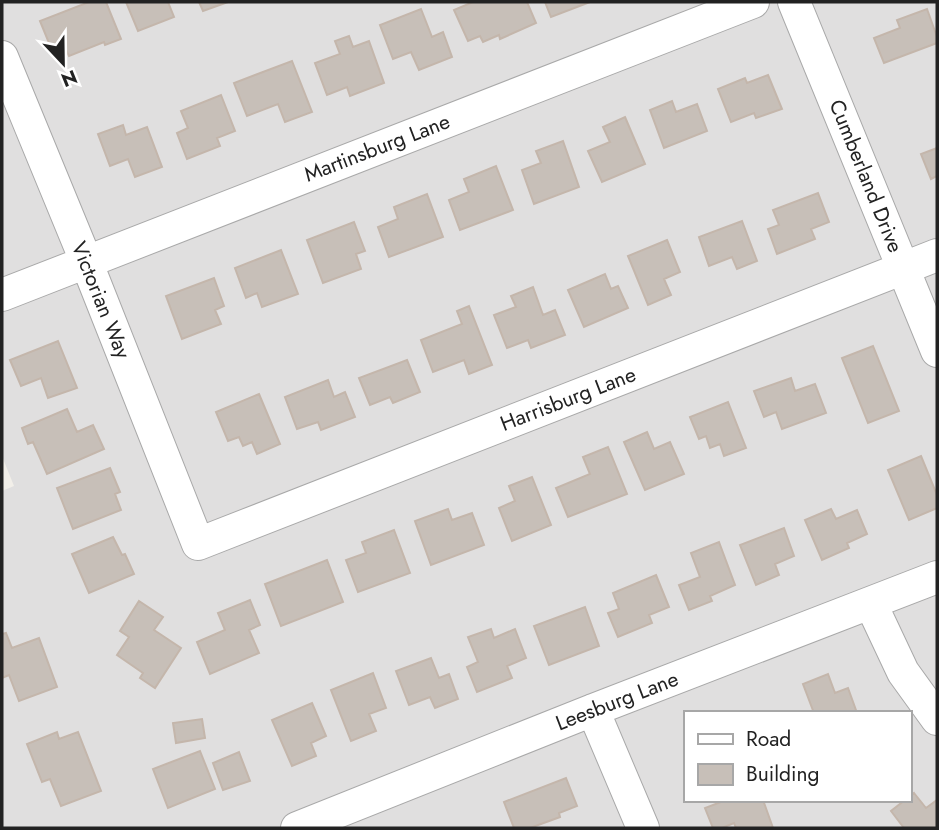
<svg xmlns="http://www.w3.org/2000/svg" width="939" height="830" font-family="Jost,sans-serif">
<rect width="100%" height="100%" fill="#f2efe9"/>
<path fill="#e0dfdf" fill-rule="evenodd" d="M2,2H937V828H2V491L14,486L2,456ZM685,713H909V800H685Z"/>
<path fill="#c7bfb8" stroke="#c4b6ab" stroke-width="2" d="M89,2H106L121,39L105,45L104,42L69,56L65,48L53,53L40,21Z
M126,2H169H168L174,17L138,31Z
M199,2H228L203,11Z
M473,2H527L536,23L500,39L499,35L483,42L480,36L468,41L454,10Z
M545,2H590L551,17Z
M421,9L432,37L443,32L452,57L419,70L411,52L393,59L380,25Z
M927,9L937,37V43L884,63L874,38L900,28L897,20Z
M349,36L353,47L369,41L384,83L350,96L347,87L327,95L315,63L340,54L335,41Z
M292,61L312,112L285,122L278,104L247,116L234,83Z
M768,75L782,109L756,118L754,113L731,122L718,89L745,78L747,83Z
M221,95L235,131L217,138L220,146L187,159L177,133L188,128L181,111Z
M672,101L676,112L697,104L707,131L664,148L650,110Z
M625,117L645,164L602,182L588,151L610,142L603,127Z
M123,125L126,135L147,127L162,167L135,177L128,159L110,166L98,134Z
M563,141L579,187L534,204L522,170L541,163L536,151Z
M937,148V176L931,179L921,154Z
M496,166L513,210L460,230L449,200L469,192L464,179Z
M818,193L829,222L811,229L815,239L777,254L768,229L779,225L773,210Z
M427,194L443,237L389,257L378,227L398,219L394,207Z
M742,221L757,261L737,269L732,257L709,266L699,237Z
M354,222L365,251L356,254L361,269L323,283L307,240Z
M667,240L680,272L664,279L671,295L648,305L628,256Z
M281,250L298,294L262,307L257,293L246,298L235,268Z
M605,274L611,289L618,286L628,308L584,327L568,290Z
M214,278L224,306L215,310L221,324L182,339L166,296Z
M533,287L543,315L555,310L565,335L531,348L528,340L507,348L494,315L516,307L511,296Z
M469,306L492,365L469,374L464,360L433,372L421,340L462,324L457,311Z
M58,341L77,388L48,398L41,378L21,386L10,360Z
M873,346L899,411L868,423L842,358Z
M407,360L420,392L393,403L390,397L370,405L359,378Z
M791,378L795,391L815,384L826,413L782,429L776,412L764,417L754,391Z
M328,380L334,397L345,392L355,417L321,430L318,422L297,429L285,397Z
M259,394L280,444L257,454L252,442L243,446L239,437L228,441L216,412Z
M728,402L746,448L724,456L720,444L710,448L706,436L699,439L690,417Z
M67,409L77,432L93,425L104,449L47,474L33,442L28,444L22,428Z
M647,432L654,449L670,442L684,474L645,490L624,442Z
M608,447L627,494L568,517L556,488L590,474L583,457Z
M921,456L937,495V508L909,520L888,470Z
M110,468L120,492L115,494L121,510L73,529L57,488Z
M532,477L551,525L512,541L499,508L515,501L509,486Z
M448,509L452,520L472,513L484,545L431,565L415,521Z
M831,509L836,519L857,510L867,534L847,543L849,548L822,560L805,520Z
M784,528L794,556L775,564L779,575L756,585L740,545Z
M394,530L410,573L358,592L346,560L366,553L362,542Z
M113,537L122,555L125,554L134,574L89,593L72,554Z
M719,542L735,585L710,596L712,601L689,610L679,585L700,577L691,553Z
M327,560L343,602L281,626L265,584Z
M656,575L669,607L649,615L652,623L618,637L608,613L619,609L613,593Z
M250,600L260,625L249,630L259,653L210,674L197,642L225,630L218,613Z
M139,601L163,617L154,630L181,648L155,688L140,678L143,673L117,655L129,637L120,631Z
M585,607L599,646L549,665L534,626Z
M491,629L494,638L515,629L526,658L507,666L512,678L477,692L467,667L478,662L468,637Z
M6,633L12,648L39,638L57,687L19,701L9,675L2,678V634Z
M431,658L439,678L449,674L458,699L435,708L430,697L409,705L396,671Z
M373,673L386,708L369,714L376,731L351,741L331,690Z
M828,674L835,693L848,688L857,713H814L803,684Z
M312,703L326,736L311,743L316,756L292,766L272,720Z
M202,719L205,738L176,743L173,723Z
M57,732L59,739L78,732L101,791L61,806L50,779L42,782L27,744Z
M200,751L215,789L168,808L153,769Z
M239,752L250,781L223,790L213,763Z
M566,778L577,806L559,813L560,817L530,828H514L504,802Z
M914,793L926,808L937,800V828H904L891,811L905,800H909V797Z
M726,800H763L773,828H736L734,823L722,828H713L705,808Z"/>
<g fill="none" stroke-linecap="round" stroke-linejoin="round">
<g stroke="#a9a9a9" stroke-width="34">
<path id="minor" d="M794,2L937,351
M2,57L86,261L198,544L937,255
M2,295L753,2
M871,604L903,672L937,719
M593,710L643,828
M297,828L593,710L937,577"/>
</g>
<use href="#minor" stroke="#fff" stroke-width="32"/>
</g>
<g text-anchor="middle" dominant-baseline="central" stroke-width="5" stroke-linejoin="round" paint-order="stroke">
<g font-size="21" fill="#222" stroke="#fff">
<text transform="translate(377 148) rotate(-21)">Martinsburg Lane</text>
<text transform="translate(866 176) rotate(68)">Cumberland Drive</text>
<text transform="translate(101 300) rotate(68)">Victorian Way</text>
<text transform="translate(568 399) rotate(-21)">Harrisburg Lane</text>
<text transform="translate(617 701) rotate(-21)">Leesburg Lane</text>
</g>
</g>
<rect width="939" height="830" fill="none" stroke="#222222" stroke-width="7"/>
<rect x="684" y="711" width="228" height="91" fill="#ffffff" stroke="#a7a7a7" stroke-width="2"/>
<rect x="698" y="734" width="35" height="10" fill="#ffffff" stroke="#a7a7a7" stroke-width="2"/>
<text x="746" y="746" font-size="21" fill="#222222">Road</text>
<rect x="698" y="764" width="35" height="21" fill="#c7bfb8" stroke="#a7a7a7" stroke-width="2"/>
<text x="746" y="781" font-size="21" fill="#222222">Building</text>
<g transform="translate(63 63) rotate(158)" stroke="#ffffff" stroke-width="5" paint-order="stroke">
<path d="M0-5L12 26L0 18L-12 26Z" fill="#222222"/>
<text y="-10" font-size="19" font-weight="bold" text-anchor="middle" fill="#222222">N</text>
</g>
</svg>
